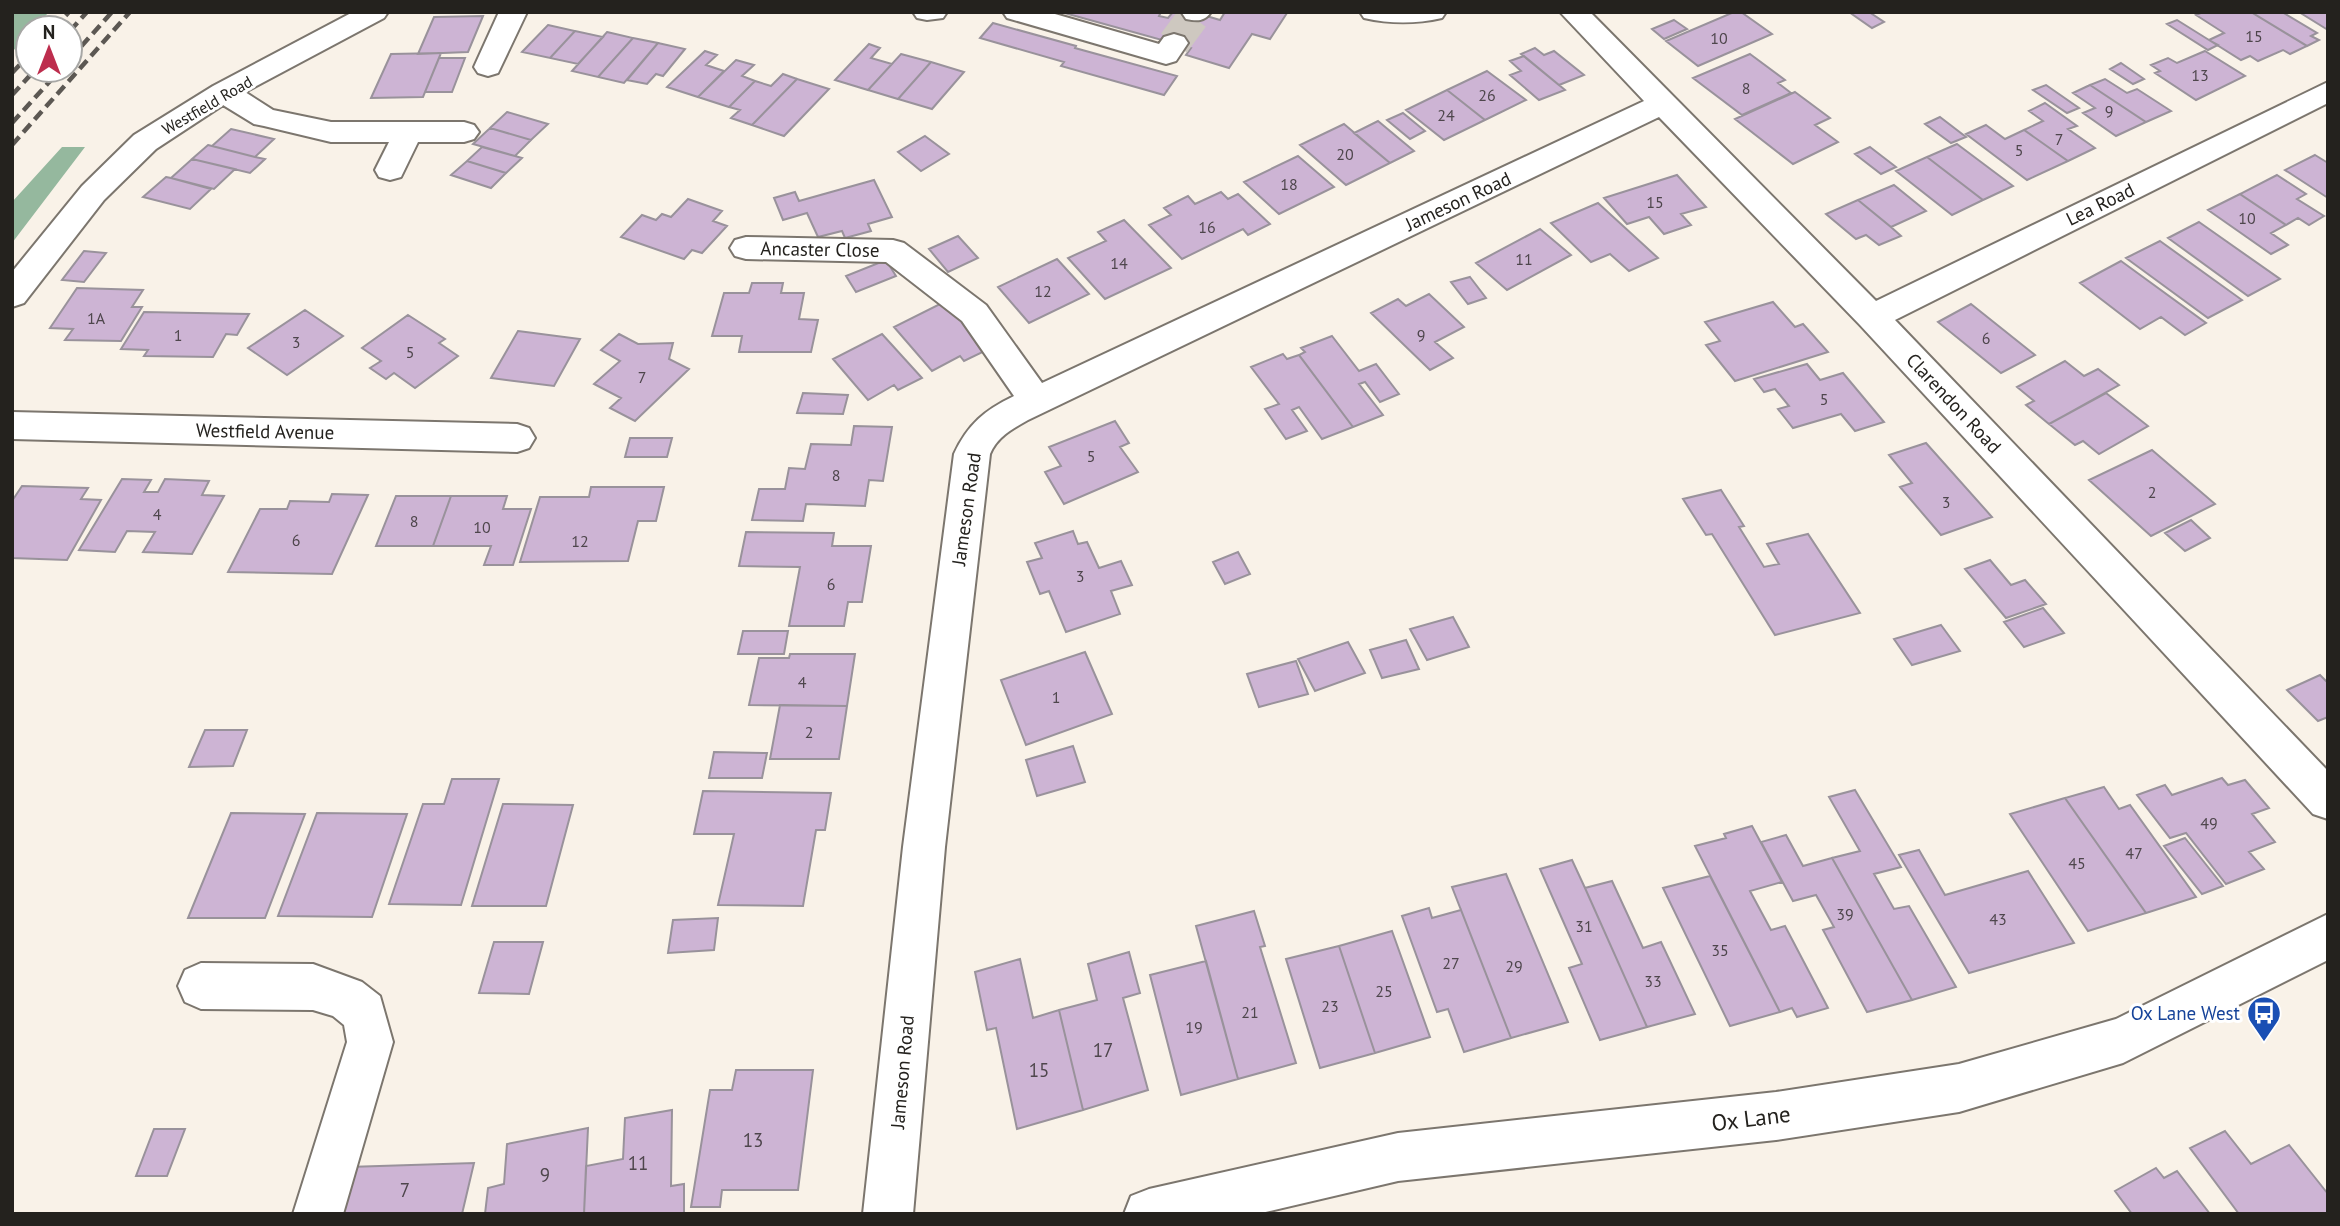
<svg xmlns="http://www.w3.org/2000/svg" width="2340" height="1226" font-family="'PT Sans',sans-serif">
<rect width="100%" height="100%" fill="#f9f2e8"/>
<path fill="#95b89e" d="M12,12H49L34,28H28V35L12,52Z
M62,147H85L12,243V202Z"/>
<path fill="#cdb4d4" stroke="#99929b" stroke-width="2" d="M1061,12H1161L1159,16L1168,18L1173,12H1193L1220,20L1225,12L1287,13L1270,39L1252,34L1229,68L1186,55L1191,48Z
M1734,12H1741L1772,34L1698,66L1666,41Z
M1849,12H1869L1884,22L1872,28Z
M2203,12H2251L2307,46L2290,54L2283,50L2258,61L2250,56L2241,60L2209,40L2224,33L2196,15Z
M2251,12H2282L2317,33L2311,36L2319,40L2307,46Z
M2299,12H2328V30Z
M483,16L468,52L418,54L434,17Z
M1674,20L1687,29L1664,39L1652,29Z
M2177,20L2209,40L2218,45L2208,50L2167,24Z
M993,23L1076,46L1075,48L1177,76L1164,95L1061,66L1064,62L980,38Z
M548,25L575,31L550,58L522,52Z
M575,31L603,37L578,64L550,58Z
M607,32L633,38L598,77L572,71Z
M633,38L658,43L624,83L598,77Z
M658,43L685,49L663,76L656,74L647,84L627,80Z
M869,44L880,48L871,58L892,64L868,90L835,80Z
M1535,48L1544,55L1554,51L1584,75L1559,85L1521,54Z
M705,51L717,55L706,65L724,71L698,97L667,87Z
M2205,51L2245,76L2196,100L2155,73L2160,71L2151,65L2168,58L2177,63Z
M441,53L423,97L371,98L391,54Z
M901,54L931,62L898,99L868,90Z
M1750,54L1785,80L1778,83L1791,93L1742,115L1693,78Z
M1524,56L1559,85L1565,90L1539,100L1510,75L1521,71L1510,61Z
M439,58H465L452,92H425Z
M736,60L754,65L742,76L755,81L729,107L698,97Z
M931,62L964,72L932,109L898,99Z
M2121,63L2144,79L2133,84L2110,69Z
M1487,71L1526,100L1485,120L1447,90Z
M783,74L797,79L752,125L731,118L740,110L729,107L755,81L771,86Z
M797,79L829,89L784,136L752,125Z
M2105,79L2127,93L2137,89L2171,111L2146,122L2090,85Z
M2046,85L2079,108L2067,113L2033,90Z
M2090,85L2146,122L2116,136L2083,113L2095,108L2073,93Z
M1447,90L1485,120L1444,140L1406,110Z
M1795,92L1830,118L1815,125L1838,142L1793,164L1735,119Z
M2045,103L2077,126L2068,129L2095,148L2068,161L2024,130L2043,121L2029,111Z
M507,112L548,124L531,140L490,128Z
M1403,113L1425,131L1410,139L1387,120Z
M1940,117L1966,137L1951,143L1925,124Z
M1378,121L1414,151L1390,163L1354,133Z
M1344,124L1390,163L1346,185L1300,145Z
M1986,125L2005,139L2024,130L2068,161L2027,180L1966,134Z
M490,128L531,140L515,156L473,144Z
M231,129L274,139L255,157L212,146Z
M925,136L949,154L921,171L898,152Z
M1957,144L2013,186L1983,200L1927,157Z
M208,145L255,157L265,159L250,173L192,159Z
M482,147L515,156L522,158L506,173L467,161Z
M1870,147L1896,167L1881,174L1855,154Z
M2315,155L2328,163V198L2285,170Z
M1298,156L1334,187L1279,214L1244,182Z
M1927,157L1983,200L1952,215L1896,171Z
M192,159L235,169L214,189L171,178Z
M467,161L506,173L491,188L451,175Z
M1677,175L1706,207L1681,214L1691,225L1664,234L1649,217L1627,224L1604,198Z
M2277,175L2306,194L2297,199L2324,216L2309,225L2298,218L2286,225L2240,194Z
M166,177L171,178L211,189L190,209L143,197Z
M874,180L892,217L868,224L871,231L845,238L842,231L818,237L807,213L783,220L774,198L795,192L799,201Z
M1894,185L1926,211L1891,227L1858,200Z
M1221,192L1228,199L1238,194L1270,224L1248,235L1243,229L1182,259L1149,225L1171,215L1164,208L1188,196L1195,204Z
M2240,194L2286,225L2271,233L2288,245L2271,254L2208,210Z
M688,199L722,211L713,221L727,226L702,253L692,250L684,259L621,237L642,215L656,220L662,214L671,217Z
M1858,200L1891,227L1901,236L1879,245L1866,235L1856,239L1826,214Z
M1598,203L1658,258L1629,271L1610,254L1591,262L1551,223Z
M1124,220L1171,268L1105,299L1068,258L1106,241L1098,232Z
M2199,222L2280,279L2248,296L2168,238Z
M1540,229L1571,255L1507,290L1476,263Z
M958,236L978,258L948,272L929,249Z
M2160,241L2242,300L2208,318L2126,258Z
M84,251L106,253L84,282L62,280Z
M1057,259L1089,294L1029,323L998,287Z
M886,260L896,276L856,292L846,276Z
M2121,261L2206,323L2185,335L2161,317L2140,329L2080,283Z
M1470,277L1486,298L1468,304L1451,282Z
M752,283H783L781,293H804L799,319L818,320L811,352H739L742,336H712L724,293H749Z
M77,288L143,290L132,307H142L121,341L65,340L73,329L50,328Z
M1429,294L1464,327L1435,342L1453,358L1430,370L1371,313L1398,299L1406,306Z
M948,300L991,348L964,361L960,356L932,371L894,327Z
M1773,302L1795,327L1803,324L1828,352L1735,381L1706,345L1720,341L1705,322Z
M1971,304L2035,355L2001,373L1938,322Z
M305,310L343,336L287,375L248,348Z
M144,312L249,314L237,335L226,334L213,357L144,356L148,350L121,349Z
M408,315L445,339L439,343L458,356L415,388L394,373L386,379L370,368L381,361L362,348Z
M518,331L580,339L554,386L491,378Z
M619,334L638,344L673,343L669,359L689,369L635,421L610,408L621,398L594,384L620,361L601,350Z
M882,334L922,378L898,390L894,385L868,400L833,359Z
M1332,336L1359,371L1376,364L1399,394L1380,402L1365,382L1359,384L1383,415L1353,427L1299,355L1305,352L1301,348Z
M1283,354L1287,359L1299,355L1353,427L1322,439L1299,407L1292,410L1307,431L1286,439L1265,409L1279,404L1251,367Z
M2065,361L2084,376L2098,369L2119,385L2049,424L2026,405L2034,401L2017,387Z
M1807,364L1820,380L1843,373L1884,422L1855,431L1841,414L1793,428L1778,409L1789,406L1775,389L1764,392L1754,379Z
M803,393L848,395L843,414L797,413Z
M2106,393L2148,426L2099,454L2083,441L2075,445L2049,424Z
M1115,421L1129,443L1120,447L1138,472L1064,504L1045,472L1061,466L1049,447Z
M854,426L892,427L883,481L869,480L865,506L806,504L803,521L752,520L759,489H785L789,468L805,469L811,444L851,445Z
M630,438H672L667,457H625Z
M1926,443L1992,517L1941,535L1900,487L1912,483L1889,455Z
M2152,450L2215,504L2151,536L2089,480Z
M122,479L151,480L144,492H158L165,479L209,481L202,495L224,496L192,554L143,552L155,532L127,531L115,552L79,550Z
M22,486L88,488L81,499L101,500L67,560L12,558V501Z
M591,487H664L656,521H638L628,561L520,562L540,497H589Z
M1721,490L1744,526L1739,527L1764,567L1779,564L1767,544L1808,534L1860,613L1775,635L1712,534L1706,535L1683,499Z
M332,494L368,495L332,574L228,572L260,509H287L290,501L329,502Z
M396,496H451L433,546H376Z
M451,496H507L503,509H531L513,565H484L491,546H433Z
M2191,520L2210,538L2185,551L2165,533Z
M1073,531L1078,544L1087,542L1099,568L1121,561L1132,585L1111,591L1120,614L1066,632L1049,591L1040,594L1027,562L1042,558L1035,543Z
M746,532L834,533L832,546H871L862,602H848L844,626H789L800,567L739,566Z
M1238,552L1250,574L1225,584L1213,562Z
M1990,560L2011,585L2025,580L2046,604L2006,618L1965,569Z
M2043,608L2064,633L2024,647L2004,622Z
M1453,617L1469,647L1427,660L1410,629Z
M1941,625L1960,651L1912,665L1894,639Z
M743,631H788L784,654H738Z
M1406,640L1419,669L1382,678L1370,650Z
M1348,642L1365,673L1315,691L1298,659Z
M1085,652L1112,714L1026,745L1001,680Z
M790,654H855L847,706L749,705L759,658H789Z
M1296,661L1308,694L1259,707L1247,674Z
M2320,675L2328,683V717L2318,721L2287,690Z
M780,705L847,706L839,759H770Z
M205,730H247L233,766L189,767Z
M1073,746L1085,782L1037,796L1026,760Z
M714,752L767,753L762,778H709Z
M2222,778L2228,785L2245,780L2269,808L2252,814L2275,842L2249,852L2264,869L2226,884L2186,833L2170,838L2137,795L2165,785L2172,795Z
M452,779H499L461,905L389,904L423,804H444Z
M2104,787L2119,809L2130,805L2196,897L2146,913L2065,798Z
M1855,790L1901,867L1874,874L1894,909L1909,906L1956,987L1912,1000L1832,858L1860,851L1829,797Z
M703,791L831,793L825,830H816L803,906L718,905L734,834H694Z
M2065,798L2146,913L2088,931L2010,814Z
M503,804L573,805L546,906H472Z
M231,813L305,814L265,918H188Z
M317,813L407,814L372,917L278,916Z
M1752,826L1782,882L1750,891L1771,930L1785,926L1828,1008L1797,1017L1792,1008L1780,1012L1695,846L1726,838L1724,834Z
M1786,835L1803,866L1832,858L1912,1000L1867,1012L1823,930L1834,927L1816,895L1793,901L1761,842Z
M2185,838L2223,886L2202,894L2164,846Z
M1919,850L1945,895L2028,871L2074,943L1969,973L1899,855Z
M1572,860L1585,888L1647,1027L1600,1040L1569,968L1582,964L1540,869Z
M1506,874L1568,1022L1511,1038L1452,887Z
M1710,876L1780,1012L1730,1026L1663,888Z
M1612,881L1643,948L1661,942L1695,1014L1647,1027L1585,888Z
M1429,908L1432,918L1461,910L1511,1038L1464,1052L1448,1009L1437,1012L1402,916Z
M1254,911L1265,946L1260,947L1296,1063L1238,1079L1196,926Z
M718,918L714,950L668,953L673,920Z
M1392,931L1430,1037L1375,1053L1339,946Z
M494,942H543L529,994L479,993Z
M1339,946L1375,1053L1320,1068L1286,959Z
M1129,952L1140,993L1123,998L1148,1090L1083,1110L1059,1010L1097,1000L1088,964Z
M1020,959L1033,1018L1059,1010L1083,1110L1017,1129L996,1028L987,1030L975,972Z
M1206,961L1238,1079L1181,1095L1150,975Z
M736,1070H813L798,1190H722L720,1207H691L710,1090H732Z
M672,1110L671,1186L684,1184V1214H584L586,1166L623,1159L625,1118Z
M588,1128L584,1214H485L488,1188L504,1184L507,1144Z
M154,1129H185L167,1176H136Z
M2225,1131L2251,1164L2289,1145L2328,1194V1214H2239L2190,1148Z
M474,1163L462,1214H335L348,1167Z
M2156,1168L2164,1178L2177,1171L2210,1214H2132L2115,1191Z"/>
<g fill="none" stroke-linecap="round" stroke-linejoin="round">
<path stroke="#cec8c0" stroke-width="32" stroke-dasharray="32 16" stroke-linecap="butt" d="M1174,43L1196,13"/>
<g stroke="#7c766e" stroke-width="4">
<path id="minor" d="M353,12H388L384,18L245,92L273,110L331,122H464L474,125L479,132L474,139L464,142H418L401,177L390,180L379,177L375,170L389,142H331L264,126L254,124L223,105L156,149L104,200L24,303L12,307V272L82,186L134,135L213,86Z
M499,12H527L498,73L488,76L478,73L474,67Z
M913,12H947L943,18L927,20L917,18Z
M1003,12H1048L1159,44L1164,37L1174,34L1184,37L1188,43L1176,61L1166,64L1007,18Z
M1211,12C1204,22 1197,21 1186,19L1182,13Z
M1360,12H1446L1442,18C1415,24 1391,24 1364,18Z
M1560,12H1590L1876,301L2328,82V103L1895,320L2328,771V819L2313,814L1860,325L1659,117L1028,420C1012,429 997,437 990,454L945,847L913,1214H863L903,847L954,454C968,424 985,410 1014,396L962,321L886,262L746,259L735,256L730,248L735,240L746,237L893,240L904,243L986,305L1042,383L1644,101Z
M12,412L517,424L529,428L535,438L529,448L517,452L12,439Z
M2328,914V960L2123,1063L1959,1112L1776,1140L1398,1181L1257,1214H1124L1131,1196L1149,1189L1398,1133L1776,1092L1959,1064L2116,1019Z
M201,963L313,964L362,982L380,996L393,1042L343,1214H293L347,1042L344,1025L333,1016L313,1010L201,1009L185,1002L178,986L185,970Z"/>
</g>
<use href="#minor" fill="#fff" fill-rule="evenodd"/>
<path stroke="#5c5853" stroke-width="4.5" stroke-dasharray="11 6" stroke-linecap="butt" d="M54,28L69,12
M70,31L87,12
M70,59L112,12
M12,73L28,56
M12,95L35,70
M12,123L60,70
M12,145L130,12"/>
</g>
<defs>
<g id="bus-pin" transform="scale(1.75)"><path d="M0 17L-7.5 6A9.5 9.5 0 1 1 7.5 6Z" fill="#1a4fb4" stroke="#fff"/><path d="M-5-6H5V4H4V6H2V4H-2V6H-4V4H-5ZM-3.5-4V0h7V-4ZM-3.5 1.2v1.5H-2V1.2ZM2 1.2v1.5H3.5V1.2Z" fill="#fff"/></g>
</defs>
<g fill-rule="evenodd">
<use href="#bus-pin" x="2264" y="1013"/>
</g>
<g text-anchor="middle" dominant-baseline="central" stroke-width="6" stroke-linejoin="round" paint-order="stroke">
<g font-size="16" fill="#4e464c">
<text x="2254" y="36">15</text>
<text x="1719" y="38">10</text>
<text x="2200" y="75">13</text>
<text x="1746" y="88">8</text>
<text x="1487" y="95">26</text>
<text x="2109" y="111">9</text>
<text x="1446" y="115">24</text>
<text x="2059" y="139">7</text>
<text x="2019" y="150">5</text>
<text x="1345" y="154">20</text>
<text x="1289" y="184">18</text>
<text x="1655" y="202">15</text>
<text x="2247" y="218">10</text>
<text x="1207" y="227">16</text>
<text x="1524" y="259">11</text>
<text x="1119" y="263">14</text>
<text x="1043" y="291">12</text>
<text x="96" y="318">1A</text>
<text x="178" y="335">1</text>
<text x="1421" y="335">9</text>
<text x="1986" y="338">6</text>
<text x="296" y="342">3</text>
<text x="410" y="352">5</text>
<text x="642" y="377">7</text>
<text x="1824" y="399">5</text>
<text x="1091" y="456">5</text>
<text x="836" y="475">8</text>
<text x="2152" y="492">2</text>
<text x="1946" y="502">3</text>
<text x="157" y="514">4</text>
<text x="414" y="521">8</text>
<text x="482" y="527">10</text>
<text x="296" y="540">6</text>
<text x="580" y="541">12</text>
<text x="1080" y="576">3</text>
<text x="831" y="584">6</text>
<text x="802" y="682">4</text>
<text x="1056" y="697">1</text>
<text x="809" y="732">2</text>
<text x="2209" y="823">49</text>
<text x="2134" y="853">47</text>
<text x="2077" y="863">45</text>
<text x="1845" y="914">39</text>
<text x="1998" y="919">43</text>
<text x="1584" y="926">31</text>
<text x="1720" y="950">35</text>
<text x="1451" y="963">27</text>
<text x="1514" y="966">29</text>
<text x="1653" y="981">33</text>
<text x="1384" y="991">25</text>
<text x="1330" y="1006">23</text>
<text x="1250" y="1012">21</text>
<text x="1194" y="1027">19</text>
</g>
<g font-size="16" fill="#24221e" stroke="#fff">
<text transform="translate(207 105) rotate(-30)">Westfield Road</text>
</g>
<g font-size="19" fill="#24221e" stroke="#fff">
<text transform="translate(1458 201) rotate(-25)">Jameson Road</text>
<text transform="translate(2100 204) rotate(-26)">Lea Road</text>
<text transform="translate(820 249) rotate(1)">Ancaster Close</text>
<text transform="translate(1954 403) rotate(47)">Clarendon Road</text>
<text transform="translate(265 431) rotate(1)">Westfield Avenue</text>
<text transform="translate(966 509) rotate(-82)">Jameson Road</text>
<text transform="translate(902 1072) rotate(-85)">Jameson Road</text>
</g>
<g font-size="19" fill="#164399" stroke="#fff" text-anchor="end">
<text x="2240" y="1013">Ox Lane West</text>
</g>
<g font-size="19" fill="#4e464c">
<text x="1103" y="1050">17</text>
<text x="1039" y="1070">15</text>
<text x="753" y="1140">13</text>
<text x="638" y="1163">11</text>
<text x="545" y="1175">9</text>
<text x="405" y="1190">7</text>
</g>
<g font-size="23" fill="#24221e" stroke="#fff">
<text transform="translate(1751 1118) rotate(-7)">Ox Lane</text>
</g>
</g>
<rect width="2340" height="1226" fill="none" stroke="#24221e" stroke-width="28"/>
<g transform="translate(49 49)"><circle r="33" fill="#ffffff" stroke="#a7a7a5" stroke-width="2"/>
<path d="M0-5L12 26L0 18L-12 26Z" fill="#bd2d4d"/>
<text y="-10" font-size="19" font-weight="bold" text-anchor="middle" fill="#24221e">N</text>
</g>
</svg>
